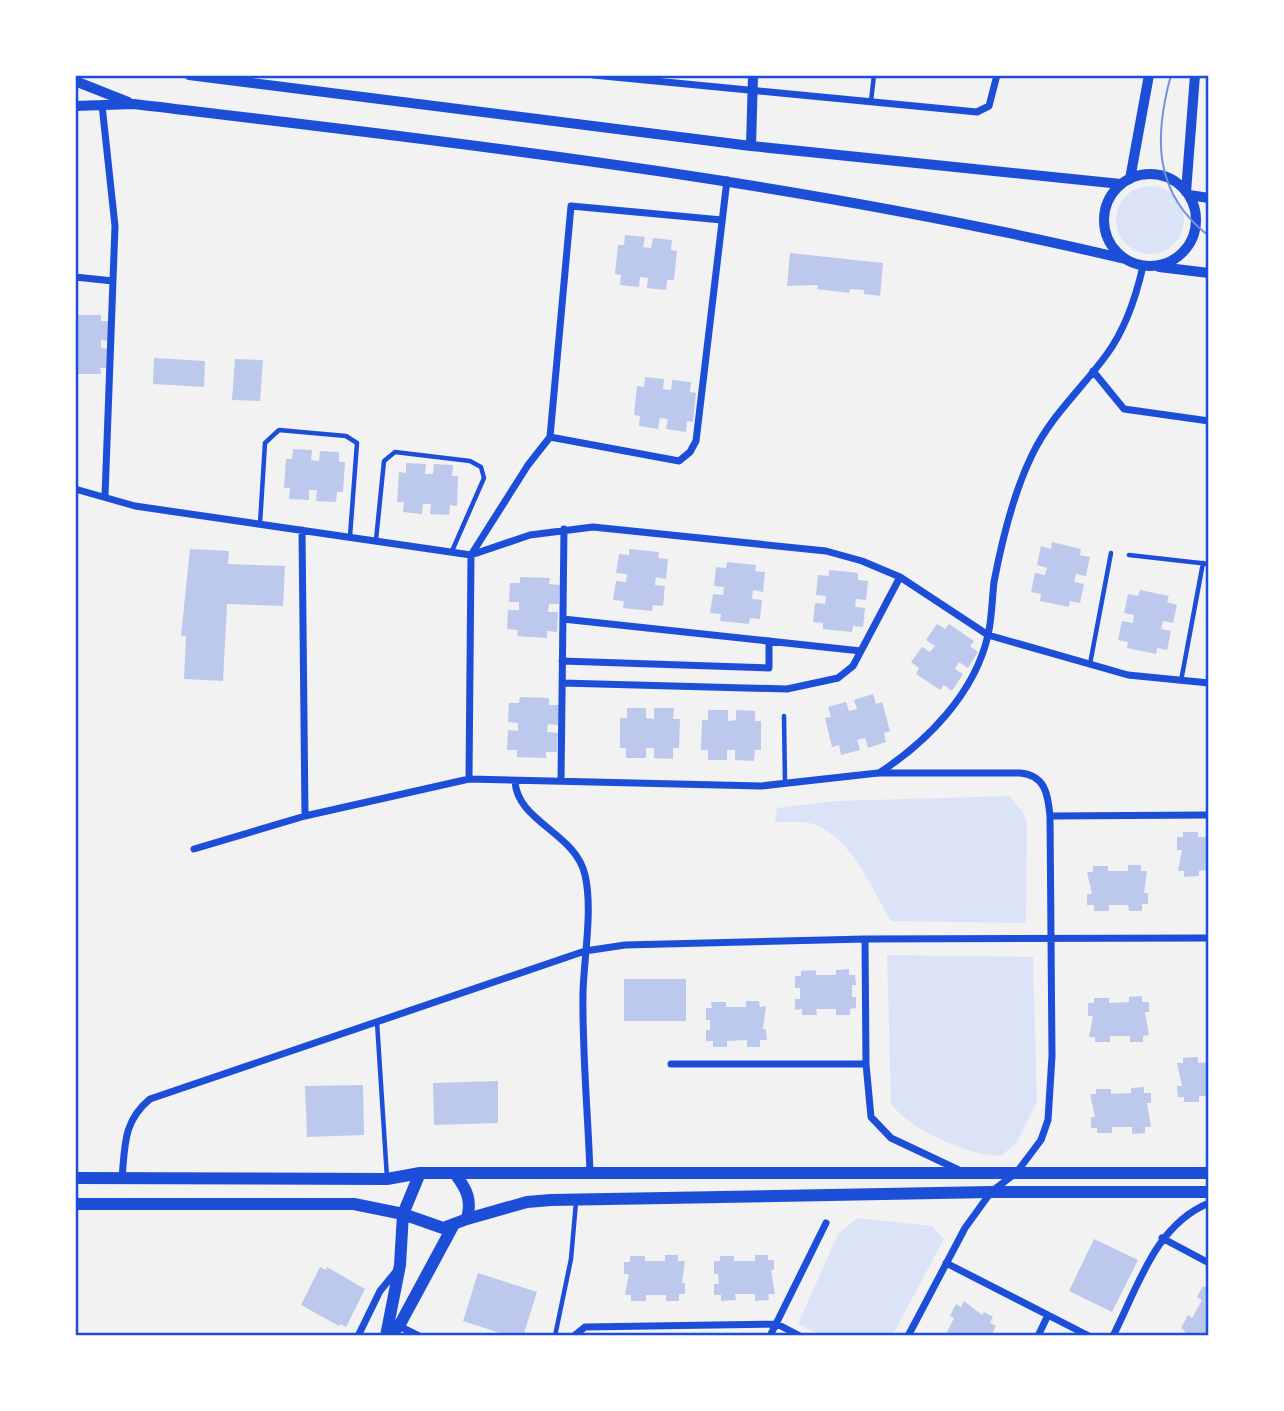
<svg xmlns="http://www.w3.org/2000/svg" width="1284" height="1411" font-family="'Space Grotesk',sans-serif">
<rect width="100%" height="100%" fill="#f2f2f2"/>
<path fill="#dbe4f7" d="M1116 220a34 34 0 1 1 68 0a34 34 0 1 1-68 0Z
M1009,796L1022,811L1027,822L1026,923L891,921C871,888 852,838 813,824C802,821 787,822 775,822L777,808L835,801Z
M887,955L1033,957L1037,1102L1017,1142L1001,1156C967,1155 912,1131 891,1104Z
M857,1218L932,1226L944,1239L892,1336H822L798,1324L838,1234Z"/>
<path fill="#bdc9ec" d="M625,235L645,237L643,247L651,248L653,238L672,240L671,250L677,251L674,280H667L666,290L647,288L648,278L640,277L639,287L620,285L621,275L615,274L618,245H624Z
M790,253L883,263L880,296L864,294V290L850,289L849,293L817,289L818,285L787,286Z
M75,315H101V321H111V341L101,340V348L111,349V368H100L101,374H75Z
M154,358L205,361L204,387L153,384Z
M235,359L263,360L260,401L232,400Z
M645,377L664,379L663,389L671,390L672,380L691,382L690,392L696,393L693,422L687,421L686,432L666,429L668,419L660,418L658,429L639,426L640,416L634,415L637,386L644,387Z
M293,449L312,450L311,460L319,461L320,451L339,452V462H345L343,492H337L336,502L316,501L317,490H309V500L289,499L290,488H284L286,459H292Z
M406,463L426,464L425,474H433L434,464L453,465L452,476H458L457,506L450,505L449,515L430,514L431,504H423L422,514L403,512L404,502H397L399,472L406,473Z
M1052,542L1081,549L1080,555L1090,557L1086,576L1076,574L1074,582L1084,584L1080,603L1070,601L1069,607L1040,601L1041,594L1031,592L1035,573L1045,575L1047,568L1037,565L1041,546L1051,549Z
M190,549L229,551L228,564L285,566L283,606L227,604L223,681L184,679L186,636H181Z
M629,549L659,552L658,558L668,559L666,579L656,577L655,585L665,586L663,606L653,605L652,611L623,608L624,601L613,600L616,581L626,582L627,574L616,573L619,554L629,555Z
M727,562L756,565L755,571L765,572L763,592L753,590L752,599L762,600L760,619L750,618L749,624L720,621L721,614L710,613L713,594L723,595L724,587L714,586L716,567L726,568Z
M829,570L858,573V580L868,581L866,600L856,599L855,607L865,608L863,627L853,626L852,632L823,629V623L813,622L815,603L825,604L826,596L816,595L818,575L829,576Z
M520,577L550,578L549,584L560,585L559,604H549L548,612H558L557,632L547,631V638L517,636L518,630L507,629L508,610H519V602H509L510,583H520Z
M1140,590L1169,596L1167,602L1177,605L1173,623L1163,621L1161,629L1171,631L1167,650L1157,648L1156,654L1127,648L1128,642L1118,640L1122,621L1133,623L1134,615L1124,613L1128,594L1138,596Z
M937,624L945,629L949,624L974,641L970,646L978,652L968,668L959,662L955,669L963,674L952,691L944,685L940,690L916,674L919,668L911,662L922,647L930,652L935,646L926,640Z
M873,694L876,704L882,702L890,731L884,733L886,742L868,748L865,738L857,740L860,750L841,755L839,745L832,747L825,718L831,717L828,707L846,702L849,711L857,709L854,700Z
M520,697L549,698V705H559L558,725L548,724L547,732L558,733L557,752H546V758L517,757V750H507L508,730L518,731V723L508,722L509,703H519Z
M627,708H646V718L654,719V708H674L673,719H680L679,748H673V759L654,758V748H646V758H626V748H620V718H627Z
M708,710H728V721L736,720V710L755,711V721H761V750H755L754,761L735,760V750H727V760H708V750H701L702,720H708Z
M1183,832H1198V837H1209V870L1199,871V876L1184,877V871H1178L1182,850H1177V837H1183Z
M1128,865H1141V871H1147L1144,893H1148V904H1142V911H1129L1128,905H1109V911H1094V905H1087V894H1092L1087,872H1093V866H1108V871H1128Z
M849,969V975H855L856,985H852V997H856V1008L850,1009V1015H836V1009H816L817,1015H802V1009L795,1010V999H800V988H795V976H801V971L816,970V975H836V970Z
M624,979H686V1021H624Z
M1142,996V1002H1149V1012H1145L1149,1035L1143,1036V1042H1130V1036H1110V1042H1095V1037H1089L1093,1016H1088V1003H1094V998H1109V1003L1129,1002V997Z
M746,1001H759L760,1007L766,1006L763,1029H766L767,1040H760V1047H747V1040L727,1041V1047H713V1041H706V1030H710V1020H706V1008H712L711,1002H726V1007H746Z
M1198,1057V1063L1209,1062V1096H1199V1102H1184V1097H1178L1177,1086H1182L1177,1063H1183V1058Z
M498,1081V1123L434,1125L433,1083Z
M363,1085L364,1135L307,1137L305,1086Z
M1144,1087V1093H1151V1103H1147L1151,1127H1145V1133L1132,1134V1127H1112V1133H1097V1128H1091V1117H1095L1090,1094H1096V1089H1111V1094L1131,1093V1088Z
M1094,1239L1138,1260L1112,1312L1069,1291Z
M665,1255H678V1261H685L682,1283H685V1294H679V1301H666V1295H646V1301H631V1295H625L629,1274H624V1262H630V1256H645V1261H665Z
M755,1255H768V1260H774V1270H771L775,1294H768L769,1300L755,1301V1294H735L736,1300L721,1301V1295H714V1284H719L718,1274H714V1261H720V1256H734V1261H755Z
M320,1267L326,1270L327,1267L365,1289L346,1327L340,1324L339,1326L301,1305Z
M478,1273L537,1292L523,1336H509L463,1321Z
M1203,1286L1209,1289V1336H1183L1185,1331L1181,1328L1188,1315L1192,1318L1202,1300L1197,1297Z
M964,1301L982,1315L984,1312L993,1317L990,1323L996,1326L991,1336H945L954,1318L950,1316L956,1304L961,1307Z"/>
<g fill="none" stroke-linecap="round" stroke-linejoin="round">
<path stroke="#1d4ed8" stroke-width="4.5" d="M871,101L874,75
M260,524L265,443L279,430L346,436L357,443L350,536
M376,540L384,461L395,452L470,461L481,467L484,478L452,551
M1129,555L1209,564
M1090,664L1111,553
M1181,681L1203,563
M784,716L785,783
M377,1022L387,1178
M555,1336L571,1259L576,1202"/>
<path stroke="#1d4ed8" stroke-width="7" d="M593,75L977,112L989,106L997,75
M102,105L115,226L105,496
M75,277L113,281
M1093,371L1124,409L1209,421
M550,437L679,461L690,452L696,441L727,180
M75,489L135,506L471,555L530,535L593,527L826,551L862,561L900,577L988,635L1128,675L1209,683
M302,530L305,816
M563,619L861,651
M562,661L769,668V641
M562,683L787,689L838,678L853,666L900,577
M879,773C927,742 975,693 988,635C992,618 992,599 994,582C1002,540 1013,494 1032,455C1052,414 1081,390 1107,354C1126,328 1136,297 1143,266
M469,779L471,555L528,465L550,437L571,206L722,220
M515,781C517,822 576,833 585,875C593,909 584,957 583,992C582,1052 588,1113 590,1173
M561,781L564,529
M1050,816L1209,815
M194,849L305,816L469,779L761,786L878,773H1020C1045,775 1048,794 1050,816L1052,1056L1048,1120L1041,1140L1017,1172L991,1192L965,1228L908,1336
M865,939L866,1064L871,1117L891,1138L961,1171
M671,1064H866
M122,1178C125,1146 123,1121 150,1099L585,951L625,945L865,939L1209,938
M1162,1238L1209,1263
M946,1263L1089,1336
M399,1326L419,1336
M358,1336L380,1291L398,1269
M574,1336L585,1327L777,1324L800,1336
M770,1336L826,1223
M1038,1336L1048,1315
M1113,1336C1138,1287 1155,1225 1209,1203"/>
<path stroke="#1d4ed8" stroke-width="10" d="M189,75L751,146L1121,184
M75,81L128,102
M75,106L134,104C467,144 798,181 1125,259
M751,146L753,75
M1104 220a46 46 0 1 1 92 0a46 46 0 1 1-92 0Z
M1130,179L1149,75
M1186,192L1195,75
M1189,195L1209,198
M1159,267L1209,273"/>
<path stroke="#1d4ed8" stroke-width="12" d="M420,1173L403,1214L443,1228L467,1219C472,1200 467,1190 456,1175
M75,1178L387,1179L420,1173H1209
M75,1204H354L403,1214L400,1265L386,1336
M467,1219L527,1202L551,1200L991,1192H1209
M388,1336L399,1326L453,1226"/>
<path stroke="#7290e2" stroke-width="2" d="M1171,75C1154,137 1153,193 1209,236"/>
</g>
<rect width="1284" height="1411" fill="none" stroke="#ffffff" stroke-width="154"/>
<rect x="77" y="77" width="1130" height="1257" fill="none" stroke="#1d4ed8" stroke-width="2.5"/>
</svg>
